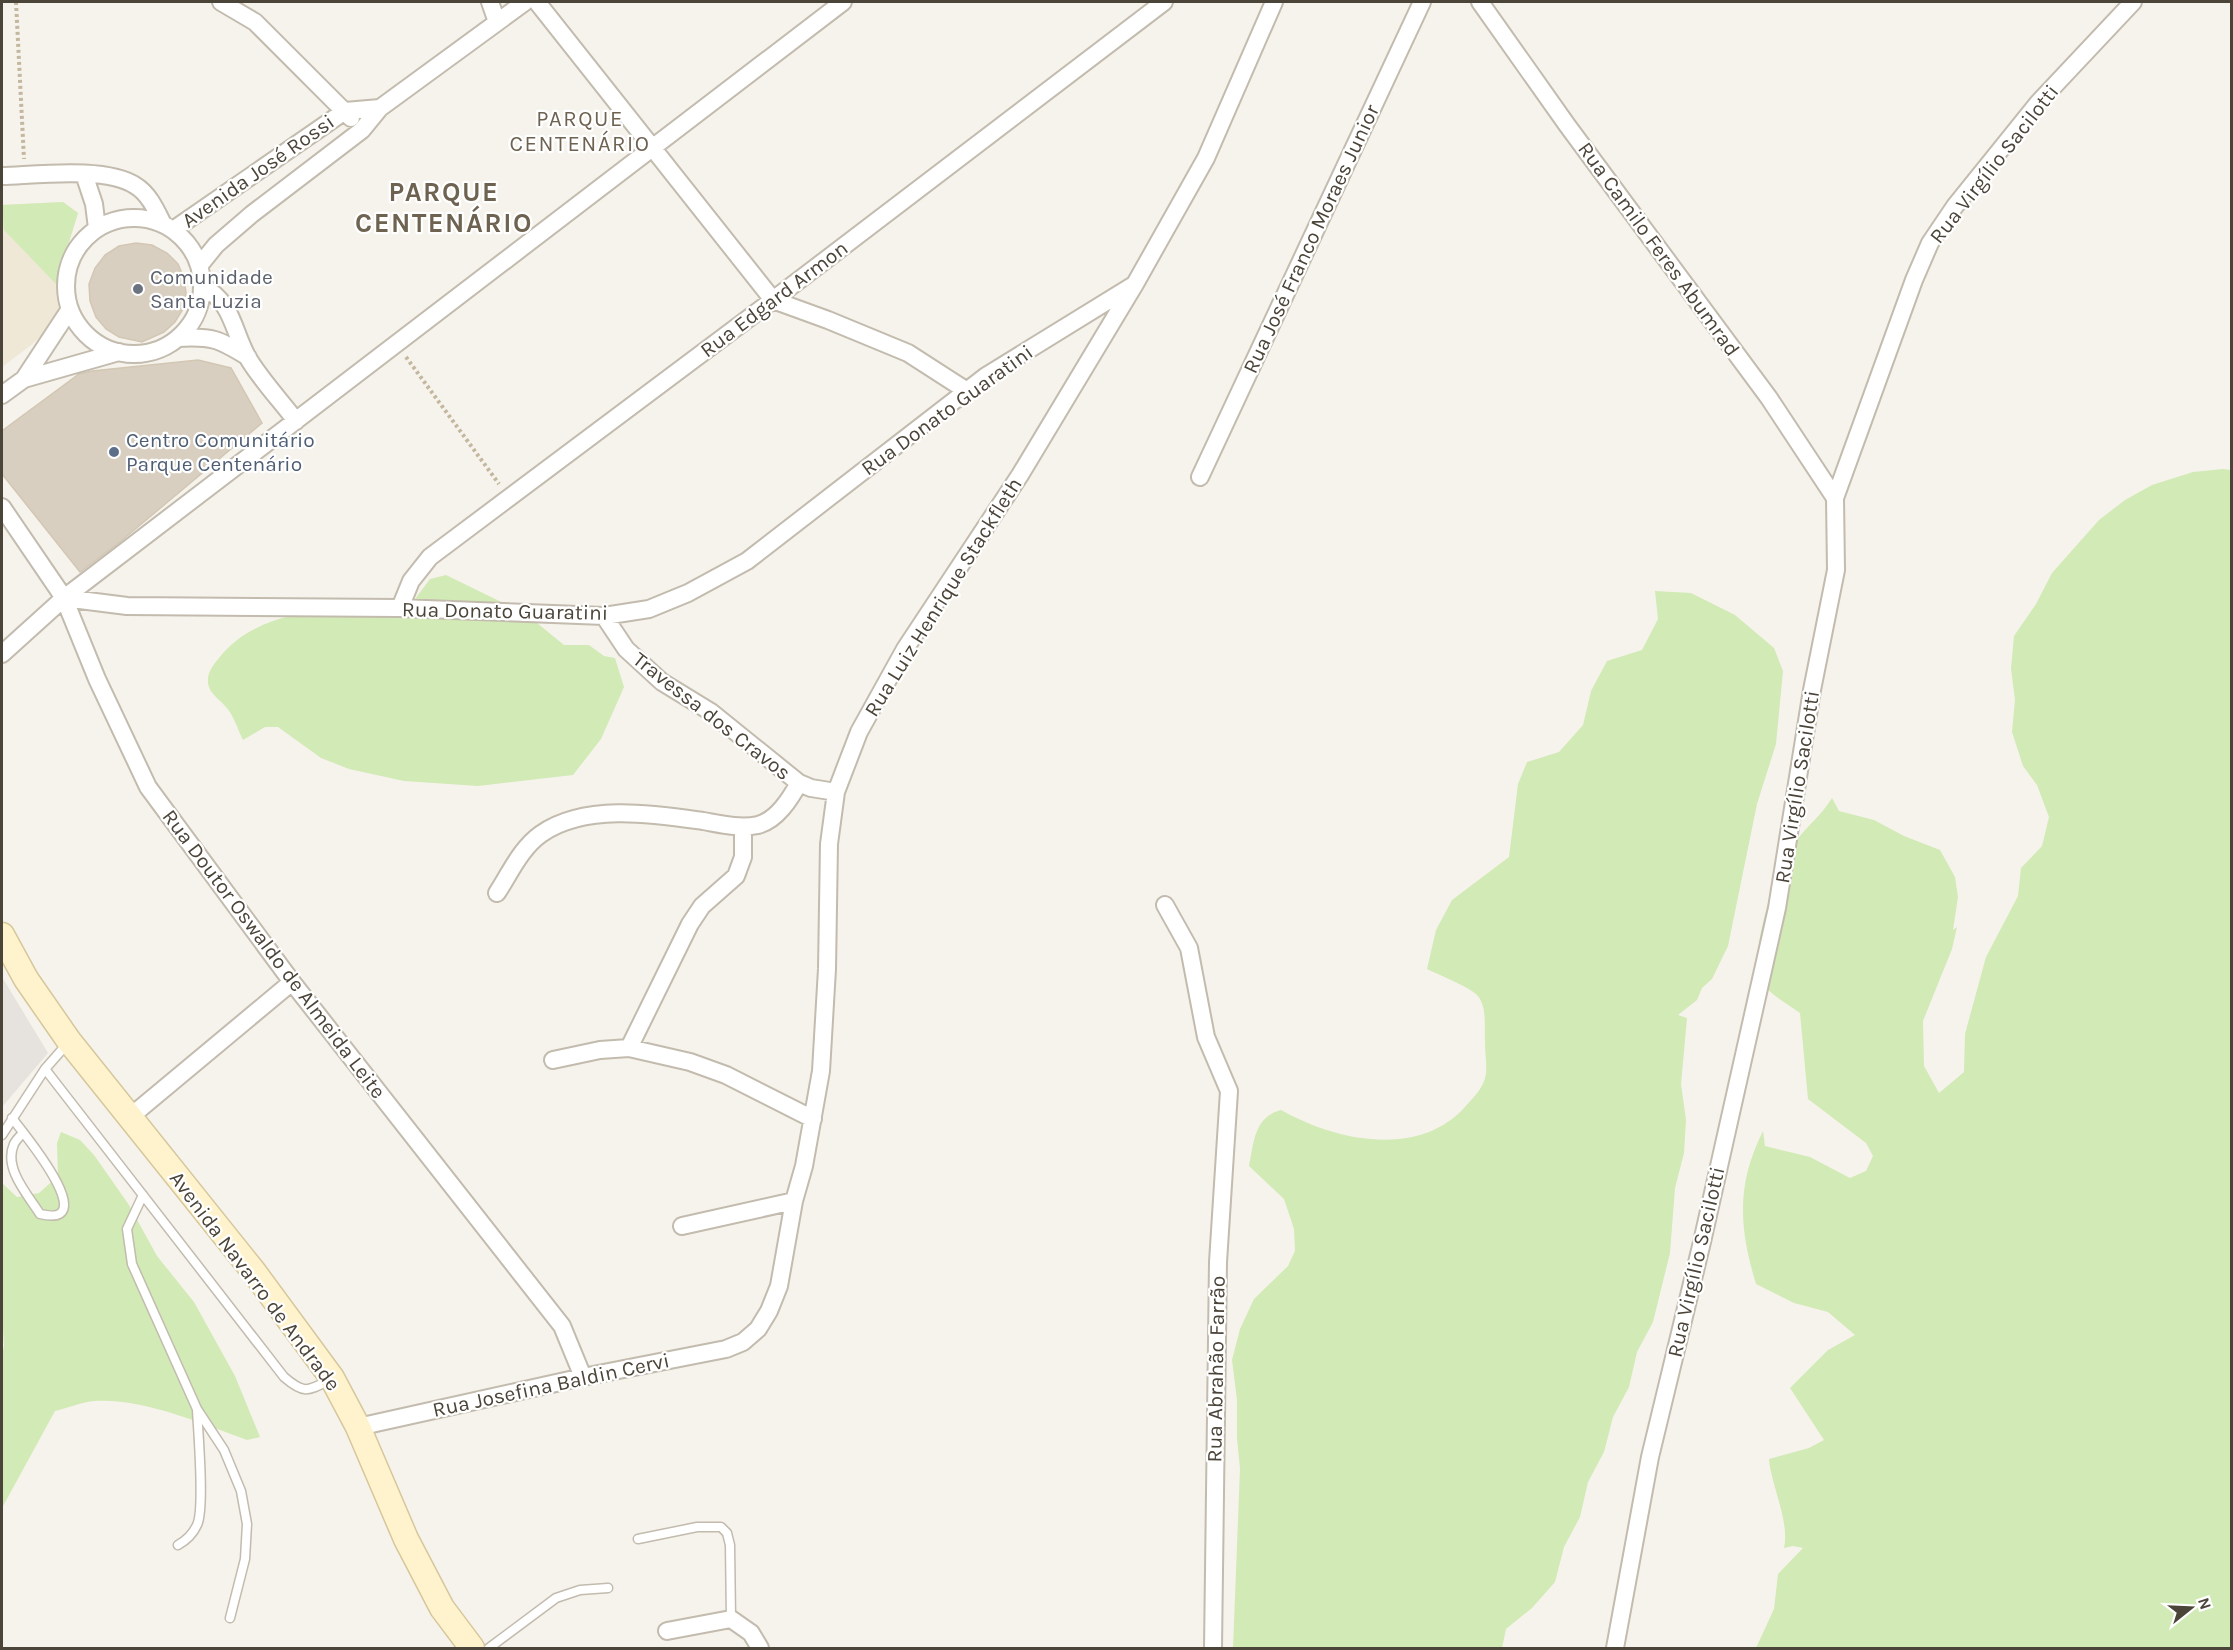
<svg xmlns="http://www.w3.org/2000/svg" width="2233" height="1650" font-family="Karla,sans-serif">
<rect width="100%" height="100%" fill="#f6f3ec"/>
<path fill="#e6e2dd" d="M2,977L48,1053L2,1107Z"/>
<path fill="#efe8d6" d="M63,202L78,213L56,284L61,303L58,318L49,329L30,346L2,367V205Z"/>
<path fill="#d2eab5" d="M63,202L78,213L56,284L4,230L2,205Z
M2223,469L2231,470V1648H1756L1774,1609L1778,1574L1803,1548L1793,1546L1784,1548C1790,1522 1771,1485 1769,1459L1809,1448L1824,1440L1790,1388L1828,1350L1855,1335L1828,1312L1794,1303L1756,1284C1739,1228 1736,1185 1763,1131L1765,1146L1810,1157L1850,1178L1866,1171L1873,1156L1866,1143L1808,1099L1800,1013C1789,1005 1772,996 1764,985C1744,958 1778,865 1796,841C1808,825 1821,816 1832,798L1839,811L1874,820L1904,836L1940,850L1955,877L1958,897L1953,930L1957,927L1952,949L1923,1021L1924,1066L1939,1093L1964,1072L1965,1034L1986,957L2018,896L2021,868L2042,846L2049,817L2037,785L2023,766L2012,732L2015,700L2011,669L2014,636L2036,604L2052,573L2099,520L2125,500L2152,485L2193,472Z
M446,575L526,614L564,645H589L604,656L615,658L624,687L601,739L573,775L478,786L404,781L349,769L321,758L278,727H265L243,740C238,730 234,716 226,707C221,701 211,694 209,687C205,676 212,666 219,658C260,605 342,609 402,606L415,599L430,579Z
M1655,591L1691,593L1735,615L1774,648L1783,671L1776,744L1757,804L1728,946L1712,979L1702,988L1697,1000L1678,1015L1687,1018L1681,1084L1686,1120L1684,1153L1675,1188L1670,1253L1653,1322L1637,1352L1629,1387L1613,1417L1604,1452L1588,1482L1580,1517L1564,1547L1555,1582L1532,1608L1506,1629L1502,1648H1233L1240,1469L1237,1438V1400L1232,1360L1240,1329L1254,1299L1288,1266L1295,1251L1294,1229L1284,1199L1249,1166C1254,1142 1254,1117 1281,1110C1334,1140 1417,1159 1464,1108C1472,1099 1484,1088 1486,1074C1487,1064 1485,1053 1485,1042C1484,1028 1488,1005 1476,994C1467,986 1439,975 1427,969L1436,930L1452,900L1509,857L1518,784L1527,762L1559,752L1583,725L1591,691L1607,661L1642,650L1658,619Z
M61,1132L80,1140L94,1155L129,1205L157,1256L194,1302L235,1376L260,1437L247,1440C203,1424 143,1398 95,1401C82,1402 68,1408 55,1411L2,1508V1354L4,1346L2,1310V1183L17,1197L39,1193L58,1176L57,1143Z"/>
<path fill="#d8cfc1" stroke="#d3c7b4" stroke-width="1.5" d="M136,243L152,245L167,253L178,264L184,278L186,293L183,309L175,322L164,332L142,342L119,337L106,329L96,317L90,301L89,284L95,268L105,255L119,246Z
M198,360L231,368L262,423L121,541L80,572L2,474V431L79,374L92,371Z"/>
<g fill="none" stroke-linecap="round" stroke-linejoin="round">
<g stroke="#c2bbae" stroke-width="11">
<path id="lane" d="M45,1069L284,1377C305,1395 308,1391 331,1379
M12,1118C21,1130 104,1229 40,1214C28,1195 3,1168 14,1144C16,1140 20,1136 23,1133
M2,1135L45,1069L67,1044
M143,1195L127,1229L132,1264L197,1409L224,1450L241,1491L247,1524L245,1559L230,1618
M638,1539L697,1527H721L727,1533L730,1545L731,1619
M178,1545C187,1540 193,1534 197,1525C205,1509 198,1431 197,1409
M489,1648L556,1598L580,1590L608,1588"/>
</g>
<g stroke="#c2bbae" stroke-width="20">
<path id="street" d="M221,2L255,22L351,118
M490,2L497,22
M537,2L773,300L828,320L908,353L967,391
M1480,2L1567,125L1769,398L1835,498
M84,174L94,204L97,228
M2,176C36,175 107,166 136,186C149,194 156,210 163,224
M66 286a68 68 0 1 1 136 0a68 68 0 1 1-136 0Z
M173,230L345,111L380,108
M199,266L216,245L252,214L362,130L380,108L525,2
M202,286C234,303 232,330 248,358C261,380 281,401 296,421
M178,338C212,336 219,339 248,357
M24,379L119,352
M2,395L24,379L70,309
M1200,477L1422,2
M2,507L64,598L97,679L148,787L292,982L562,1326L583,1377
M64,598L127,606L400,608L604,616L649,609L688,593L747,561L986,376L1132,286
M400,608L411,581L430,557L773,300L1164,2
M604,616L626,649L662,682L711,712L799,783L811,788L836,792
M2,654L64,598L843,2
M497,893C510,873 521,848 541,834C585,803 654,814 703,821C720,824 740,829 758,825C777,820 790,799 799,783
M1165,905L1189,948L1206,1037L1229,1091L1218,1262L1213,1648
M629,1048L690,924L702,906L736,876L743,857V827
M553,1060L600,1050L629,1048L690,1062L726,1075L813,1119
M130,1117L292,982
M682,1226L794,1201
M358,1427L583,1377L726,1349L743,1342L758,1329L769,1311L779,1286L794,1201L804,1166L821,1071L827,969L829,844L836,792L859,732L905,649L1020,475L1135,284L1206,158L1274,2
M667,1631L731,1619L751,1633L760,1648
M1615,1648L1650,1457L1702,1242L1777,908L1812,690L1836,570L1835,498L1914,280L1930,243L1955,206L2038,103L2133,2"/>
</g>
<g stroke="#d6c79b" stroke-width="27">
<path id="secondary" d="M2,935L26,979L69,1041L254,1272L332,1378L358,1427L406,1539L442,1608L472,1648"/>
</g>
<path stroke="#c4b79f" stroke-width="4" stroke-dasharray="3 3" stroke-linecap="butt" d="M16,2L24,159
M406,357L499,484"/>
<use href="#lane" stroke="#fff" stroke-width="8"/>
<use href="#street" stroke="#fff" stroke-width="16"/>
<use href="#secondary" stroke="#fff3cd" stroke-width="24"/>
</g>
<circle fill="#6b7280" stroke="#fff" stroke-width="2" cx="138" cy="289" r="6"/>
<circle fill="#5c6f8a" stroke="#fff" stroke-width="2" cx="114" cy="452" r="6"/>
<g text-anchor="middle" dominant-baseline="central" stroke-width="4.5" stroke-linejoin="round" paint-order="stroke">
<g font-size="21" fill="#4b4439" stroke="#fff">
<text transform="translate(1994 164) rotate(-52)">Rua Virgílio Sacilotti</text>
<text transform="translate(258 171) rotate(-35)">Avenida José Rossi</text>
<text transform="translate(1311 239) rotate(-65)">Rua José Franco Moraes Junior</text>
<text transform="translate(1659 249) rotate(54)">Rua Camilo Feres Abumrad</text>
<text transform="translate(774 299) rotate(-37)">Rua Edgard Armon</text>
<text transform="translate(947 410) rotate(-36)">Rua Donato Guaratini</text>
<text transform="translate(943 597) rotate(-58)">Rua Luiz Henrique Stackfleth</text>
<text transform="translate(505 611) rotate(1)">Rua Donato Guaratini</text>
<text transform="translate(712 716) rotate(38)">Travessa dos Cravos</text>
<text transform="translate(1797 787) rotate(-81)">Rua Virgílio Sacilotti</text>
<text transform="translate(274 954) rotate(53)">Rua Doutor Oswaldo de Almeida Leite</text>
<text transform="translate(1696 1262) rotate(-77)">Rua Virgílio Sacilotti</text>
<text transform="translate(255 1281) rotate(53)">Avenida Navarro de Andrade</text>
<text transform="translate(1216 1369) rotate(-89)">Rua Abrahão Farrão</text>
<text transform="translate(551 1385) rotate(-12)">Rua Josefina Baldin Cervi</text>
</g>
<g font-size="21" fill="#5b616d" stroke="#fff" text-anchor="start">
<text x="150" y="277">Comunidade<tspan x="150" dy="24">Santa Luzia</tspan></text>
</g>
<g font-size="21" fill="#4e5e75" stroke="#fff" text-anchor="start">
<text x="126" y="440">Centro Comunitário<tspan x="126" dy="24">Parque Centenário</tspan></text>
</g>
<g font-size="22" letter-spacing="1.5" fill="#6e6250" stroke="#fff">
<text x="580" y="119">PARQUE<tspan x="580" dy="25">CENTENÁRIO</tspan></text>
</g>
<g font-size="27" font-weight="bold" letter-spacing="1.5" fill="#6e6250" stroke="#fff">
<text x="444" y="192">PARQUE<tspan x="444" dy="31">CENTENÁRIO</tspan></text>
</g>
</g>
<rect width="2233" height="1650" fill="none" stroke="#4b4439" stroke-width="6"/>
<g transform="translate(2191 1608) rotate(72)" stroke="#ffffff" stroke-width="4.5" paint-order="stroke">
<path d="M0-4.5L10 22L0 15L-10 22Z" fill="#4b4439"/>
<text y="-9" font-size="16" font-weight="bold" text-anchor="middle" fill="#4b4439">N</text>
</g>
</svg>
